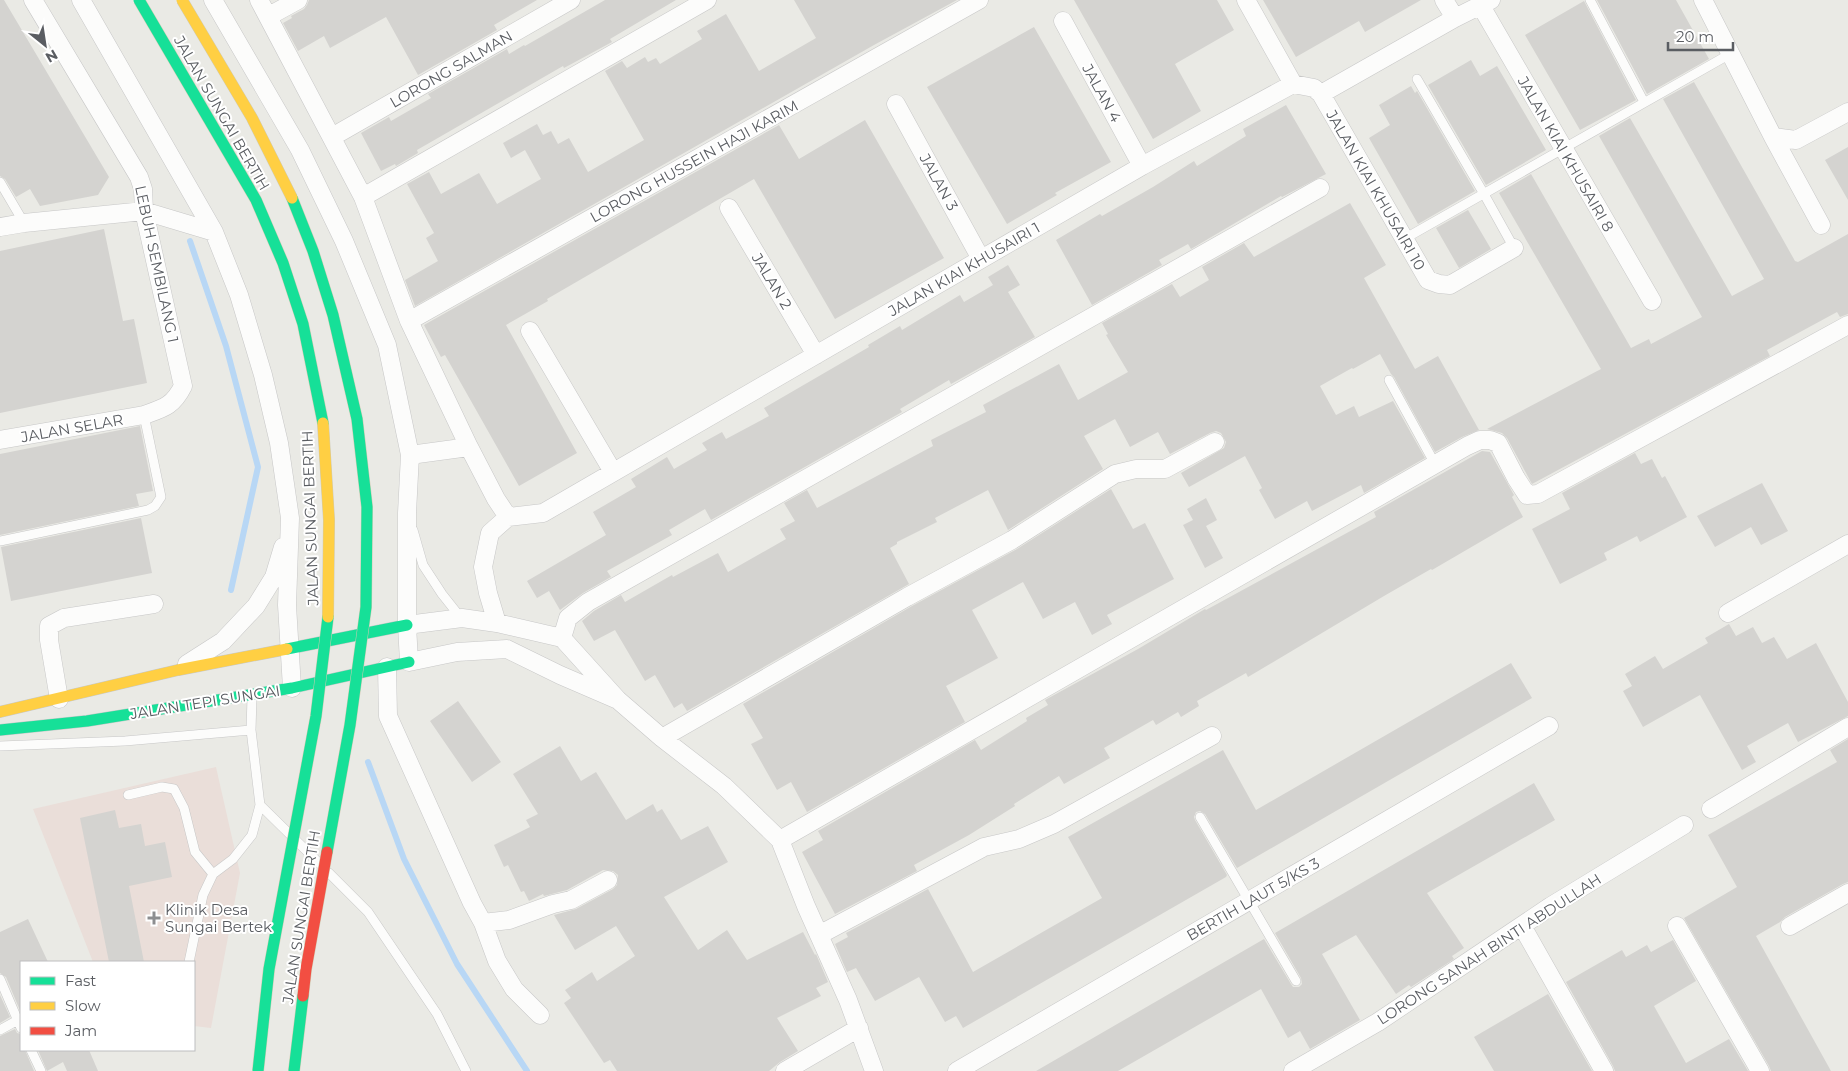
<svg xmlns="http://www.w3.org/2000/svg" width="1848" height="1071" font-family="Montserrat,sans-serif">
<rect width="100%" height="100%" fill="#eaeae5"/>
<path fill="#eaded9" d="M216,767L240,873L211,1028L194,1026V962H93L33,809Z"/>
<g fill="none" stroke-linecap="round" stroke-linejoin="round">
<path stroke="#b8d7f5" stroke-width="6" d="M190,241L226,346L258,467L231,590
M368,762L404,859L457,964L527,1071"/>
</g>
<path fill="#d4d3d0" d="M0,0H4L109,177L98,195L40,206L30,189L16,197L5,179L0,176Z
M309,0H537L494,25L497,30L418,75L386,17L330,48L324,36L298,51L283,23L292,18L291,16L304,9L307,5Z
M605,0H676L610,39L612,42L564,68L563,66L417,150L418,153L396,166L395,164L381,171L361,133L389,117L391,121L431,98L428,94L507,49L509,54L524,45L525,46Z
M794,0H957L874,45L415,306L405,280L438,261L426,238L434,233L407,184L429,172L441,194L479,173L497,204L541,179L525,150L511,158L503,143L537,124L543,135L551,131L558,144L569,138L588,172L644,140L605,71L622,61L627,68L645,57L648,62L656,58L660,64L702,39L697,31L726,14L759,71L816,38Z
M1074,0H1217L1234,30L1175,64L1201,111L1153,139Z
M1263,0H1421L1365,32L1359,21L1296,57Z
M1597,0H1676L1709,59L1647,94Z
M1584,1L1636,100L1580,130L1525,35Z
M1034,27L1111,162L1055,193L1057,195L1007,224L927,87Z
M1471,60L1480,76L1497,66L1546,150L1486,185L1428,85Z
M1694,82L1795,261L1798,262L1848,234V314L1840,317L1837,312L1767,350L1770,356L1532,484L1507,438L1502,433L1487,429L1601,369L1499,193L1531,174L1631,348L1649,339L1651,344L1702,317L1599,136L1630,118L1732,296L1764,279L1663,99Z
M1411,86L1415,93L1417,91L1475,191L1418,224L1369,138L1390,125L1379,105Z
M1286,105L1326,174L1282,197L1281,196L1191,249L1188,244L1159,260L1162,265L1092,305L1056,240L1100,214L1102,216L1153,187L1194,161L1197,166L1246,136L1243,129Z
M865,120L944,258L835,319L754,179L547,299L548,301L506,325L577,453L519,486L445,355L441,357L424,325L779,125L799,159Z
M1848,147V200L1825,160Z
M1350,203L1386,265L1364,278L1415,369L1438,356L1479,430L1462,437L1435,452L1394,377L1391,374L1380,354L1353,369L1352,368L1320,386L1336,415L1354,406L1359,417L1393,401L1425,458L1364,493L1361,485L1312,511L1307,501L1275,519L1259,490L1262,488L1245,456L1189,487L1181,473L1224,448L1226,442L1221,433L1216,431L1210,433L1170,454L1158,432L1130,447L1115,419L1084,436L1103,469L1008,530L988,490L935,518L937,522L897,542V544L890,548L909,584L687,711L682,703L674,708L655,675L645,681L615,630L594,641L582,621L594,611L621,595L625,602L672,575L673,577L718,553L728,572L786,539L780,529L795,521L784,503L807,490L817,508L933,446L931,440L986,412L983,405L1059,364L1078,400L1128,372L1106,335L1108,334L1102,323L1172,284L1180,297L1209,280L1202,267L1244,243L1254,257Z
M1468,210L1491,249L1459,268L1436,228Z
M104,229L123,321L134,319L147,383L0,413V251Z
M1008,265L1020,285L1008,292L1035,337L951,384L949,380L900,409L902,412L711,520L705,509L669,530L672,535L607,571L611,577L583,593L560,610L549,591L537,598L527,581L606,535L593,512L636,487L631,479L667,457L674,469L707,450L702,443L722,432L726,439L769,416L764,408L869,347L868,345L900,326L902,330L960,295L964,302L993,285L988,277Z
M140,426L153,491L136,494L139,506L0,535V454Z
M1482,451L1490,452L1514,495L1512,497L1523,517L1432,570L1431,569L1384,596L1248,677L1246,673L1197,701L1199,706L1181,717L1178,712L1156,725L1153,720L1104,748L1110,758L1064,784L1059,776L1014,804L1015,806L969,835L914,865L917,871L835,914L802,852L823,840L818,831L975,740L981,750L1027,721L1026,718L1048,705L1045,700L1138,649L1205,609L1206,610L1376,517L1374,512Z
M1635,453L1641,464L1652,459L1662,478L1665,476L1687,517L1640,542L1637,536L1604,553L1607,560L1560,584L1532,529L1570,509L1562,493Z
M1762,483L1788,531L1761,545L1751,527L1715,547L1697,516Z
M1111,489L1133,529L1145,523L1174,579L1107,615L1112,624L1092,635L1075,602L1043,619L1023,582L972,610L998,658L946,686L965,722L807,812L791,782L777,790L751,744L763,738L743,704L912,606L1017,549Z
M1206,498L1217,520L1206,526L1223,558L1205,568L1183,525L1193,520L1187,509Z
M141,518L152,573L11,601L1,547Z
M1729,624L1736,636L1753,627L1762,643L1774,637L1787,659L1816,643L1848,702V716L1798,742L1788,723L1747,746L1756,762L1742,770L1700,695L1643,727L1623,691L1632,686L1625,674L1655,656L1663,669L1708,643L1705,638Z
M1511,663L1532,698L1237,868L1205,814L1200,811L1196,812L1194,817L1195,820L1227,875L1226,877L963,1028L956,1016L945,1022L919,977L875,1001L856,968L847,972L835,944L848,937L846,933L928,889L973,972L1102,898L1068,837L1223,750L1256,810Z
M458,701L501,762L472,782L430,721Z
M1848,739V882L1843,884L1785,917L1780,922L1756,936L1831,1071H1771L1769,1066L1684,918L1737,887L1708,835L1837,762L1830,750Z
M560,746L581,781L596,772L626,820L653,804L657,812L662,809L681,840L708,826L728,862L664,897L698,950L727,930L747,960L803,932L815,955L816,954L828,982L816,988L821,996L777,1018L798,1051L780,1062L769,1071H617L610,1060L604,1063L564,1003L571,998L565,990L592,972L597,981L635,956L616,926L575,950L554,915L576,909L613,889L617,885L618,875L613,871L603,870L567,890L544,896L543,894L529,901L524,891L521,892L508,865L504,867L494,845L530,827L526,820L538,814L513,774Z
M1534,783L1555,820L1427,893L1464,948L1452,956L1454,959L1411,987L1409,985L1396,994L1356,935L1322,954L1360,1020L1310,1049L1300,1031L1288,1038L1261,989L1118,1071H1036L1264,939L1291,984L1293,987H1299L1302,984L1301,978L1275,933Z
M115,810L119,828L141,824L145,846L165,842L172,877L129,886L144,962H109L80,818Z
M28,919L48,962H21V1013L6,977L0,973V932Z
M1673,940L1696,981L1654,1006L1686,1063L1729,1039L1748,1071H1615L1613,1066L1566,982L1622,950L1626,957L1647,945L1651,952Z
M1548,994L1592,1071H1494L1474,1037Z
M0,995L10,1017L0,1023Z
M15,1029L17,1033L21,1034V1050H25L34,1071H0V1036Z
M38,1050H89L98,1071H67L63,1062L47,1071Z"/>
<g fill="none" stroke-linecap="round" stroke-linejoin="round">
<g stroke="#c7c7c7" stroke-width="10">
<path id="lane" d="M1590,0L1644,102
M1417,79L1484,194L1514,248
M0,182L24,223
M1404,239L1730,54
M1389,380L1435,464
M413,530L423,565L442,594L461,618
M0,541L148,510L155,506L161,497L144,415
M0,746L125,741L251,730
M128,795L162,787L174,789L184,808L195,852L213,874
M260,805L320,864
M1200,817L1296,981
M329,873L368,912L437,1014L466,1071
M189,962L203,895L213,874L233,859L252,835L260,805L251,730L252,697
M0,979L21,1028
M0,1030L18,1020
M31,1050L41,1071"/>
</g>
<g stroke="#c7c7c7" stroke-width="19">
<path id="street" d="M81,0L214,232L239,295L263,375L279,443L290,518L287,605L292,688
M213,0L300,150L344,241L387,345L410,455L407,513V625L409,662L457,652L507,649L560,675L618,700
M259,0L363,197L409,321L469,447L496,499L508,517L543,513L1142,166L1293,84L1314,88L1321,94L1455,18L1491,0
M1246,0L1293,84
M1444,0L1455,18
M1703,0L1773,137L1821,225
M1481,6L1652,301
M269,16L298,0
M1063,21L1142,166
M1321,94L1428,280L1439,284L1450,285L1514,248
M896,104L981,259
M332,137L571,0
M1773,137L1796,140L1848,112
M363,197L707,0
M729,208L816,355
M0,227L24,223L144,211L214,232
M409,321L979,0
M530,331L613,472
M0,440L144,415C164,408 173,406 183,386L144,211L143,189L139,177L33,0
M410,455L469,447
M1728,613L1848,544
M497,623L488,593L483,567L490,533L508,517
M407,625L462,618L497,623L562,638L618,700L662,738L724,786L780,840L806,906L848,1000L874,1071
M562,638L568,618L588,602L1320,188
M187,664L223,641L256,606L274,577L283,547
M387,667L388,716L472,903L483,923L497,961L514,989L540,1015
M59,699L49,640V626L64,618L154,604
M662,738L907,597L1012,540L1115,474L1136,469H1165L1215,442
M1711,809L1848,727
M780,840L1467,446L1480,440H1490L1498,443L1516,478L1527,495L1538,494L1848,325
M483,923L509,920L553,904L571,900L608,880
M1522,926L1604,1071
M1677,926L1760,1071
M1790,926L1848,893
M819,935L984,847L1019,839L1054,824L1212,736
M785,1071L859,1028
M957,1071L1549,726
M1293,1071L1378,1022L1551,906L1684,825"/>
</g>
<g stroke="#c7c8c8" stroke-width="12">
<path id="fast" d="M287,649L407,625
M0,730L87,721L292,688L409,662"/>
</g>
<g stroke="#c7c8c8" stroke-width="12">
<path id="slow" d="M0,712L178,670L287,649"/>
</g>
<use href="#lane" stroke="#fcfcfb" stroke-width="9"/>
<use href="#street" stroke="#fcfcfb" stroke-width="18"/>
<use href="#fast" stroke="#16e098" stroke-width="11"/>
<use href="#slow" stroke="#ffcf43" stroke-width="11"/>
<g stroke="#d1cbb3" stroke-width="12" stroke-linecap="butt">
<path id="fast-bridge" d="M139,0L256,200L283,263L303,324L323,423
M292,198L313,251L333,315L357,419L367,507L366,607L350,725L327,852
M258,1071L269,969L316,716L328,617
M294,1071L303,996"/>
</g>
<g stroke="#d1cbb3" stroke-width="12" stroke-linecap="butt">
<path id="slow-bridge" d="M182,0L252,118L292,198
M323,423L329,520L328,617"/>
</g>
<g stroke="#d1cbb3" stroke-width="12" stroke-linecap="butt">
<path id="jam-bridge" d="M303,996L306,969L327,852"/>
</g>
<use href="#fast-bridge" stroke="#16e098" stroke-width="11"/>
<use href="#slow-bridge" stroke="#ffcf43" stroke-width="11"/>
<use href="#jam-bridge" stroke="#f24e42" stroke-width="11"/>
</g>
<path fill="#8c8e90" stroke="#fff" stroke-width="2" d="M151.5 910.5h5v5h5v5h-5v5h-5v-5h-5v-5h5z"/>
<g text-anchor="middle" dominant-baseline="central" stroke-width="4" stroke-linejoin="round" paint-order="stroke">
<g font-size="15" fill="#5a5d62" stroke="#fff">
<text transform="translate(451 69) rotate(-30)">LORONG SALMAN</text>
<text transform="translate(1102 93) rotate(61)">JALAN 4</text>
<text transform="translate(222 113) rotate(60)">JALAN SUNGAI BERTIH</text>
<text transform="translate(1566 154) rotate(60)">JALAN KIAI KHUSAIRI 8</text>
<text transform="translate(694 161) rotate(-29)">LORONG HUSSEIN HAJI KARIM</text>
<text transform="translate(939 182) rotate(61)">JALAN 3</text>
<text transform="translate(1376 190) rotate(60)">JALAN KIAI KHUSAIRI 10</text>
<text transform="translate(157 264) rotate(78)">LEBUH SEMBILANG 1</text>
<text transform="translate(964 269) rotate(-30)">JALAN KIAI KHUSAIRI 1</text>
<text transform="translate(772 281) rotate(59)">JALAN 2</text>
<text transform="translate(72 428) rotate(-10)">JALAN SELAR</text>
<text transform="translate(310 518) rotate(-92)">JALAN SUNGAI BERTIH</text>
<text transform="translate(205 702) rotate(-9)">JALAN TEPI SUNGAI</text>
<text transform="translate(1253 899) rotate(-30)">BERTIH LAUT 5/KS 3</text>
<text transform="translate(301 917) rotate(-81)">JALAN SUNGAI BERTIH</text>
<text transform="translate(1489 949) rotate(-33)">LORONG SANAH BINTI ABDULLAH</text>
</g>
<g font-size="15" fill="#5a5d62" stroke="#fff" text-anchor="start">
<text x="165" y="909">Klinik Desa<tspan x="165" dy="17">Sungai Bertek</tspan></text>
</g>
</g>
<rect x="20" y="961" width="175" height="90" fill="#ffffff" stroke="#bdbec0"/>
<rect x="30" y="977" width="25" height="8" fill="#16e098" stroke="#bdbec0"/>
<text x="65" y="986" font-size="15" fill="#5a5d62">Fast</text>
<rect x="30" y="1002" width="25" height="8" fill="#ffcf43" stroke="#bdbec0"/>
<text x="65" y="1011" font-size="15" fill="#5a5d62">Slow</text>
<rect x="30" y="1027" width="25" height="8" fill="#f24e42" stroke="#bdbec0"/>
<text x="65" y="1036" font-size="15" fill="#5a5d62">Jam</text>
<g transform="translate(45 45) rotate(150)" stroke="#ffffff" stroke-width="4" paint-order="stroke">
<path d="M0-4L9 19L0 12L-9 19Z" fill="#5a5d62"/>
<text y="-8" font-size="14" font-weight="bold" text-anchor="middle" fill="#5a5d62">N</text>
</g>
<path d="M1668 42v8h65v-8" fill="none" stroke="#5a5d62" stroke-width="2.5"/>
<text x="1676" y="42" font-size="15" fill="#5a5d62" stroke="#ffffff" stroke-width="4" paint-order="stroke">20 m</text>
</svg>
